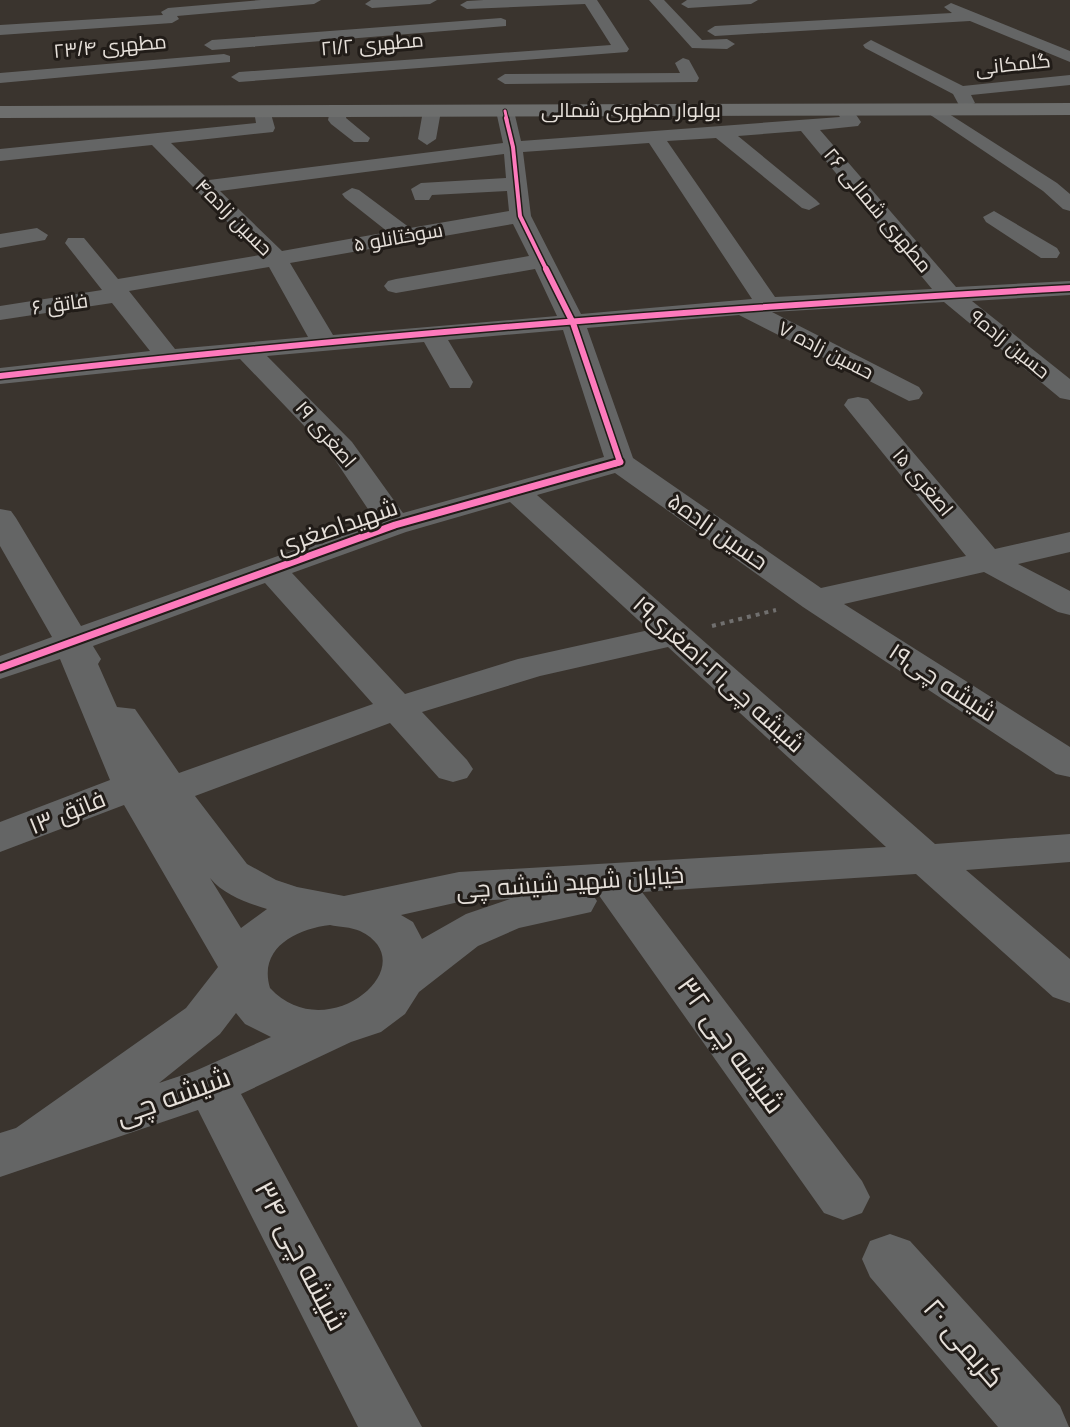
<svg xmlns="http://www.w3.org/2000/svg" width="1070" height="1427" font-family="Helvetica,Cairo,sans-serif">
<rect width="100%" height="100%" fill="#3a342e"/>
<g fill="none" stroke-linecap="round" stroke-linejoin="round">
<path stroke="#706f6e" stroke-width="4" stroke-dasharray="4 5" stroke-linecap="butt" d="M712,626L776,610"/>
<path fill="#646565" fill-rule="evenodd" d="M261,0H321L314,4L177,16L179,19L172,23L0,35V25L163,15L161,12L168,8Z
M371,0H437L430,4L372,8L365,4Z
M597,0L629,49L627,52L239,82L231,77L239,72L611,45L585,4L467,9L460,5L467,1L484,0Z
M649,0H664L702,40L727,39L735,44L727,49L692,48Z
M687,0H758L751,4L688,8L681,4Z
M951,3L1070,51V62L970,21L715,36L707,31L715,26L952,13L944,7Z
M501,18L506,20V26L212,50L204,45L212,40Z
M871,40L963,86L1070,75V85L971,95L975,103L966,108L960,107L953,94L865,48L863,45Z
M224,54L230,56V62L0,83V73Z
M683,58L689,60L699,78L697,82L505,84L497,79L505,74L680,73L675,63Z
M844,105L850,106L861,122L858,126L820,130L956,287L1070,281V295L972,301L1070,379V400L1060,398L944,302L772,312L919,387L923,393L919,399L909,401L739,315L587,328L633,458L821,588L966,556L844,405L848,399L858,397L868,399L995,549L1070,532V552L1018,564L1070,591V615L1058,612L984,572L844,604L1070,747V777L1056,774L803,607L615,473L537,495L935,844L1070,834V862L966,870L1070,959V1003L1053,997L916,874L642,892L862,1181L870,1197L862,1213L843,1220L824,1213L598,894L593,895L597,901L591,912L519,928L478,946L419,992L405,1014L381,1032L351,1042L241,1094L422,1427H358L198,1110L0,1177V1133L16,1128L186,1008L218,967L124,805L0,852V822L110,780L60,659L0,679V656L52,637L0,546V509L11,511L16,518L81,626L376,521L331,454L240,359L0,384V368L150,351L112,303L0,320V306L102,290L65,243L68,238H84L118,279L260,255L152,145L0,161V149L256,123L254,111L257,107H269L275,128L273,132L171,143L209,180L503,143L496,111L505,106L514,111L521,141L840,117L835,110ZM801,131L932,289L775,297L667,141L716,138L802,208L809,210L820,204L816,200L738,136ZM649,143L752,299L581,314L531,216L523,152ZM504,154L506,178L421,183L411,189L415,200H429L432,195L507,191L509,211L410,228L359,190L352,188L342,194L345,198L388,232L282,251L220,191ZM513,224L529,256L396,279L388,281L384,286L388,291L396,293L535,269L557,316L333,335L290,263ZM269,267L308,337L175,349L129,291ZM563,330L604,457L403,513L352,442L267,356L424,342L450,388H470L473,382L448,340ZM510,502L649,630L518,659L405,694L292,573L406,532ZM265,583L373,704L179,773L135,709L117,707L98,664L101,659L93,646ZM668,647L886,847L459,872L344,896L297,887L276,880L247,864L195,796L390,723L439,778L453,782L467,778L473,769L467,760L422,712L540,676ZM210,878C224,895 247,903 267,909L241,928ZM510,899L466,914L422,939L413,922L401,915L459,902ZM330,925C339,927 351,927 360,931C428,964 327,1050 270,988C258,948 296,929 330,925ZM236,1013L245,1024L271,1037L195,1071L159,1083L220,1034Z
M935,105L1057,183L1070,194V211L1063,209L1043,191L929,114L926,110L929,106Z
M339,106L348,111L346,118L370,138L368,142H354L331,124L328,120L330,111Z
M432,106L441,111L436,139L427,145L418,139L423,111Z
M994,211L1057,248L1060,253L1057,258H1041L986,222L983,217Z
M37,228L48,235L45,240L0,248V234Z
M890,1234L910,1241L1060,1406L1069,1427H998L870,1277L862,1259L870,1241Z"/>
<path fill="#6d6e6d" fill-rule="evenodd" d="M1070,103V115L0,118V106Z"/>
<g stroke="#211c18" stroke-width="5">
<path id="cycleway-far3" d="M505,111L507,120"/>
</g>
<g stroke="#211c18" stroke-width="7">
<path id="cycleway-far2" d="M506,118L513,147L520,216L547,271"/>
</g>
<g stroke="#211c18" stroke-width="9">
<path id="cycleway-far1" d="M546,269L573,323L620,462L613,464
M0,376C356,336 713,308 1070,288"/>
</g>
<g stroke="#211c18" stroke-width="11">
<path id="cycleway" d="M0,668L395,525L620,462"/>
</g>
<use href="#cycleway-far3" stroke="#fd7abc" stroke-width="3"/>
<use href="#cycleway-far2" stroke="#fd7abc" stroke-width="4"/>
<use href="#cycleway-far1" stroke="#fd7abc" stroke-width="6"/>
<use href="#cycleway" stroke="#fd7abc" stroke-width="7"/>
</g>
<g text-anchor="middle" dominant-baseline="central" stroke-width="6" stroke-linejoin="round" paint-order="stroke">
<g font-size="20" fill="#e6e0da" stroke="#211c18">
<text transform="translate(372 44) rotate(-5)">مطهری ۲۱/۲</text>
<text transform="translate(110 46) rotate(-5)">مطهری ۲۳/۴</text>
<text transform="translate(1013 64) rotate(-6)">گلمکانی</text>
<text x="631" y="110">بولوار مطهری شمالی</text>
<text transform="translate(878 210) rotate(50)">مطهری شمالی ۲۶</text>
<text transform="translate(234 217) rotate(45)">حسین زاده۴</text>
<text transform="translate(398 237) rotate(-10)">سوختانلو ۵</text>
<text transform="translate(60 304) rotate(-8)">فاتق ۶</text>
<text transform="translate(1010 344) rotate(39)">حسین زاده۹</text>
<text transform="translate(826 350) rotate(27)">حسین زاده ۷</text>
<text transform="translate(326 434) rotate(49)">اصغری ۱۹</text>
<text transform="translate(923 482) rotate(50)">اصغری ۱۵</text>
</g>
<g font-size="24" fill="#e6e0da" stroke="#211c18">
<text transform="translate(337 526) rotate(-19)">شهیداصغری</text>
<text transform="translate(718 531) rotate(35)">حسین زاده۵</text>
<text transform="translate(719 674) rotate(42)">شیشه چی۲۱-اصغری۱۹</text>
<text transform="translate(943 682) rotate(33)">شیشه چی۱۹</text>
<text transform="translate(67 812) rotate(-22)">فاتق ۱۳</text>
<text transform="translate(570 882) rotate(-4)">خیابان شهید شیشه چی</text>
</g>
<g font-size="28" fill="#e6e0da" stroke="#211c18">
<text transform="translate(731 1045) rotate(54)">شیشه چی ۳۲</text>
<text transform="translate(173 1096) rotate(-20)">شیشه چی</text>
<text transform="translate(301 1256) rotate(62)">شیشه چی ۳۴</text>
<text transform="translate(964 1343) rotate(49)">کریمی ۲۰</text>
</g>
</g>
</svg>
